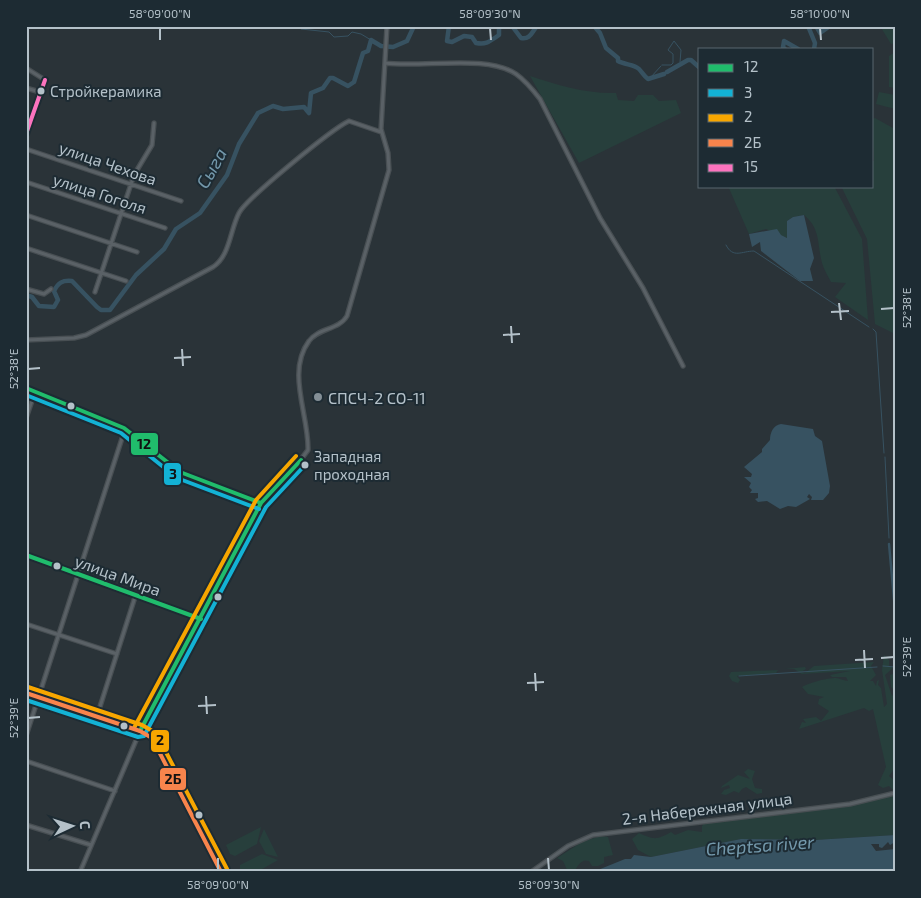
<svg xmlns="http://www.w3.org/2000/svg" width="921" height="898" font-family="'Exo 2',sans-serif">
<rect width="100%" height="100%" fill="#2a3338"/>
<path fill="#273f3c" d="M880,26H895V43L891,44Z
M895,52V88L889,87V56Z
M530,76C558,85 586,94 616,93L618,100L634,101L638,95H653L659,101L676,100L681,113L579,163Z
M879,92L895,95V109L876,104Z
M875,118L893,128L895,121V334L875,324L867,239L841,186H872V161H874L872,119Z
M728,186H834L862,239L868,320L835,297L846,283L831,282C828,276 824,270 822,263C817,244 821,229 804,215L793,217L787,221V238L766,229L749,234Z
M884,655L889,660V666L893,668L885,675L892,696L895,691L891,687L890,675L893,674L895,682V768L889,776L895,781L893,790L889,786L883,788L878,785L886,767L873,709L869,711L864,708L799,729L802,722L806,723L803,719L816,717L821,721L829,711L818,704L819,699L824,697L808,694L802,687C808,683 827,678 836,678C839,678 844,681 848,681L846,677H832L830,675L850,671L802,674L794,669H785L805,667L806,669L801,672L805,673L814,666L874,662L871,666L876,675L870,681H873L876,686L877,681L879,680L878,685L881,688L884,707L887,704L882,670Z
M778,670L776,673L737,676L740,680L738,683L732,681L729,676L731,672Z
M748,769L755,771L752,779L755,788L762,789V793L757,794L746,787L742,789L739,793L734,791L726,795L721,794L724,790L730,788L729,785L721,788L722,786L738,775L750,779L744,772Z
M895,794V835L815,840L741,839L651,857L638,850L632,839L639,833C654,840 657,840 671,832L675,835L688,830L702,832V826L707,820L850,804Z
M261,827L257,844L235,856L230,854L226,845Z
M264,829L278,857L266,854L259,841Z
M600,836L608,837L613,855L604,857V863L598,866H592L589,861C581,858 577,867 574,872H568L563,861L557,858L582,842Z
M262,854L278,860L257,872H240V865Z
M779,869L843,872H734Z"/>
<path fill="#375261" d="M804,215L814,258L810,269L813,281H800L761,251L760,242L752,247L749,234L777,229L781,235L787,238V221L793,217Z
M781,424L813,429L815,436L822,441L830,486L829,493L823,500H811L812,497L809,494L807,497L810,499L796,507L788,506L780,509L767,501L758,502L755,499L758,498V493H750L752,490L749,487L751,483L744,477H751L752,474L744,467L762,452V449L770,440C770,433 773,425 781,424Z
M895,835V842L890,845L888,842L882,848L879,847V844H871L876,851L895,849V869L884,871L779,869L734,872H593L625,859H631L634,855L651,857L741,839L815,840Z"/>
<g fill="none" stroke-linecap="round" stroke-linejoin="round">
<path stroke="#375261" stroke-width="1" d="M299,26L301,29L329,32L334,37L348,36L352,32L361,34L371,40
M662,65H671L673,63V54L668,50L674,41L681,50L680,62L682,64
M651,77L661,66
M726,245C733,259 742,251 754,251L869,327
M873,329L876,332L884,453
M885,457L889,538
M883,666L895,667
M739,676L877,667"/>
<path stroke="#375261" stroke-width="2.5" d="M889,544L895,610"/>
<path stroke="#375261" stroke-width="4.5" d="M449,26L447,41L452,42L464,36L472,37L476,43C487,45 490,41 499,35V26
M512,26L521,38C530,40 532,32 537,26
M594,26L600,33L606,48L618,58V61C625,65 634,64 639,69C642,72 644,76 648,79L664,74
M808,26L815,43L814,49
M816,26L820,33L830,26
M785,49L783,47L784,41L798,49
M667,72L688,60H691L700,68
M26,295L32,297L39,306L54,307L58,300L54,291C58,283 62,280 72,281L97,307L101,310H110L136,275L164,249L176,229L200,213L227,175L239,144L258,113L273,106L283,109L304,107L309,113L311,93L323,88L330,78H333L348,86L354,82L363,53L368,51L371,40L381,46L393,47L407,41L414,26"/>
<g stroke="#484f53" stroke-width="5.5">
<path id="minor" d="M385,63C422,68 487,54 516,74C526,81 533,90 540,99L600,218L643,288L683,366
M26,68L45,80L26,135
M26,88L40,92
M26,117L32,119
M26,149L181,201
M26,182L165,228
M26,215L137,252
M26,248L126,281
M26,289L44,294L51,289
M95,292L134,175L152,145L154,123
M26,340L74,338L86,335L213,267C230,256 230,230 239,213C247,198 332,129 349,121L381,132
M26,388L124,428L180,472L261,503
M26,418L35,392
M26,555L201,619
M26,624L117,654
M26,693L140,731L152,738L221,872
M97,716L136,594
M148,717V727L152,737
M26,736L125,429
M26,761L115,791
M26,825L91,845
M80,872L140,731L261,503L290,474L308,450C309,415 286,372 309,341C318,328 339,330 347,316L389,170L388,153L381,129L387,26
M531,872L568,846L593,835L850,804L895,793"/>
</g>
<use href="#minor" stroke="#5a6166" stroke-width="3"/>
<g stroke="#1d2b33" stroke-width="8">
<path id="bus-1" d="M26,388L124,428L180,472L261,503
M26,555L201,619
M140,731L261,503L301,460"/>
</g>
<g stroke="#1d2b33" stroke-width="8">
<path id="bus-2" d="M26,395L121,433L177,478L259,509
M26,700L138,737L144,736L266,507L306,464"/>
</g>
<g stroke="#1d2b33" stroke-width="8">
<path id="bus-3" d="M28,687L142,725L156,733L227,869
M134,728L256,500L296,456"/>
</g>
<g stroke="#1d2b33" stroke-width="8">
<path id="bus-4" d="M26,693L140,731L152,738L221,872"/>
</g>
<g stroke="#1d2b33" stroke-width="8">
<path id="bus-5" d="M26,134L45,80"/>
</g>
<use href="#bus-1" stroke="#20bc6c" stroke-width="4"/>
<use href="#bus-2" stroke="#13b2d5" stroke-width="4"/>
<use href="#bus-3" stroke="#f7a600" stroke-width="4"/>
<use href="#bus-4" stroke="#f8844c" stroke-width="4"/>
<use href="#bus-5" stroke="#fc73be" stroke-width="4"/>
</g>
<path fill="none" stroke="#b4c1c9" stroke-width="2" d="M160,28V40M490,28L491,40M820,28L821,40M839,303L841,320M881,309L894,308M831,312L849,311M511,326L512,343M503,335L520,334M182,349L183,366M174,358L191,357M28,369L40,368M864,650L865,668M881,658L894,657M855,660L873,659M535,673L536,691M527,683L544,682M206,696L207,714M198,706L216,705M28,718L40,717M218,858V870M548,858L549,870"/>
<g fill="#b4c1c9" stroke="#1d2b33" stroke-width="2">
<circle cx="41" cy="91" r="4.5"/>
<circle cx="71" cy="406" r="4.5"/>
<circle cx="305" cy="465" r="4.5"/>
<circle cx="57" cy="566" r="4.5"/>
<circle cx="218" cy="597" r="4.5"/>
<circle cx="124" cy="726" r="4.5"/>
<circle cx="199" cy="815" r="4.5"/>
</g>
<circle fill="#848f96" stroke="#1d2b33" stroke-width="2" cx="318" cy="397" r="5"/>
<g text-anchor="middle" dominant-baseline="central" stroke-width="4" stroke-linejoin="round" paint-order="stroke">
<g font-size="15" fill="#b4c1c9" stroke="#1d2b33" text-anchor="start">
<text x="50" y="91">Стройкерамика</text>
<text x="314" y="456">Западная<tspan x="314" dy="18">проходная</tspan></text>
</g>
<g font-size="16" fill="#b4c1c9" stroke="#1d2b33">
<text transform="translate(108 163) rotate(19)">улица Чехова</text>
<text transform="translate(100 193) rotate(18)">улица Гоголя</text>
<text transform="translate(118 575) rotate(20)">улица Мира</text>
<text transform="translate(707 808) rotate(-7)">2-я Набережная улица</text>
</g>
<g font-size="16" fill="#b4c1c9" stroke="#1d2b33" text-anchor="start">
<text x="328" y="397">СПСЧ-2 СО-11</text>
</g>
<g font-size="18" font-style="italic" fill="#7499ac" stroke="#1d2b33">
<text transform="translate(211 168) rotate(-61)">Сыга</text>
<text transform="translate(760 845) rotate(-4)">Cheptsa river</text>
</g>
</g>
<g stroke="#1d2b33" stroke-width="2">
<rect x="130" y="432" width="29" height="24" rx="5" fill="#20bc6c"/>
<rect x="163" y="462" width="19" height="24" rx="5" fill="#13b2d5"/>
<rect x="150" y="729" width="20" height="24" rx="5" fill="#f7a600"/>
<rect x="159" y="767" width="28" height="24" rx="5" fill="#f8844c"/>
</g>
<g font-size="14" text-anchor="middle" font-weight="bold" fill="#111">
<text x="144" y="449">12</text>
<text x="173" y="479">3</text>
<text x="160" y="745">2</text>
<text x="173" y="784">2Б</text>
</g>
<rect width="921" height="898" fill="none" stroke="#1d2b33" stroke-width="55"/>
<rect x="698" y="48" width="175" height="140" fill="#1d2b33" stroke="#59676f"/>
<rect x="708" y="64" width="25" height="8" fill="#20bc6c" stroke="#59676f"/>
<text x="744" y="72" font-size="15" fill="#b4c1c9">12</text>
<rect x="708" y="89" width="25" height="8" fill="#13b2d5" stroke="#59676f"/>
<text x="744" y="98" font-size="15" fill="#b4c1c9">3</text>
<rect x="708" y="114" width="25" height="8" fill="#f7a600" stroke="#59676f"/>
<text x="744" y="122" font-size="15" fill="#b4c1c9">2</text>
<rect x="708" y="139" width="25" height="8" fill="#f8844c" stroke="#59676f"/>
<text x="744" y="148" font-size="15" fill="#b4c1c9">2Б</text>
<rect x="708" y="164" width="25" height="8" fill="#fc73be" stroke="#59676f"/>
<text x="744" y="172" font-size="15" fill="#b4c1c9">15</text>
<g transform="translate(72 826) rotate(86)" stroke="#1d2b33" stroke-width="4" paint-order="stroke">
<path d="M0-4L9 19L0 12L-9 19Z" fill="#b4c1c9"/>
<text y="-8" font-size="14" font-weight="bold" text-anchor="middle" fill="#b4c1c9">С</text>
</g>
<rect x="28" y="28" width="866" height="842" fill="none" stroke="#b4c1c9" stroke-width="2"/>
<g font-size="12" text-anchor="middle" fill="#b4c1c9">
<text x="160" y="18">58°09'00"N</text>
<text x="490" y="18">58°09'30"N</text>
<text x="820" y="18">58°10'00"N</text>
<text transform="translate(907 308) rotate(-90)" y="4">52°38'E</text>
<text transform="translate(14 369) rotate(-90)" y="4">52°38'E</text>
<text transform="translate(907 657) rotate(-90)" y="4">52°39'E</text>
<text transform="translate(14 718) rotate(-90)" y="4">52°39'E</text>
<text x="218" y="889">58°09'00"N</text>
<text x="549" y="889">58°09'30"N</text>
</g>
</svg>
